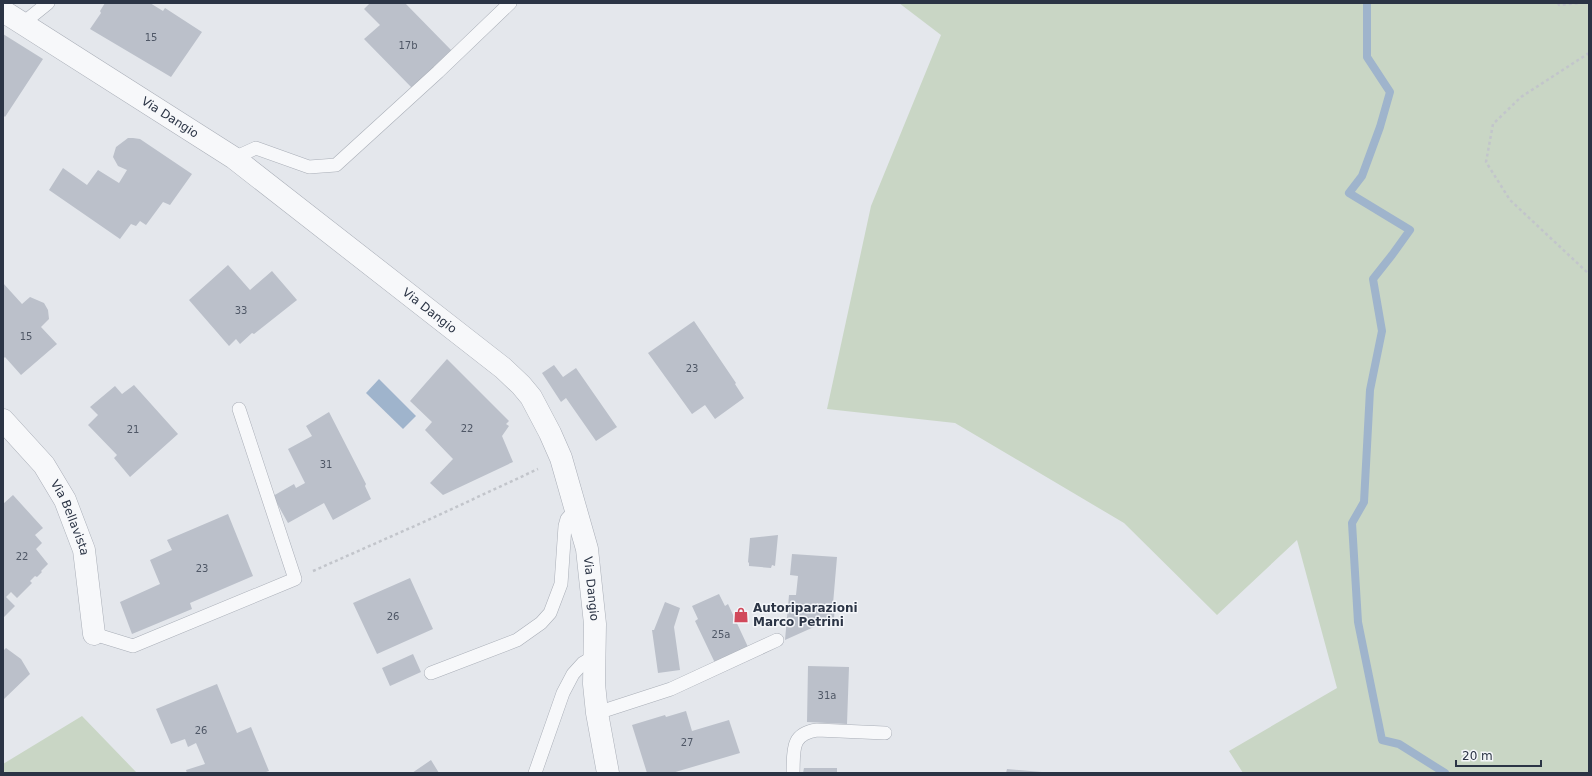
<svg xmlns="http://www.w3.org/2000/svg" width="1592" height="776" font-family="'DejaVu Sans',sans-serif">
<rect width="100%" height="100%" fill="#e4e7ec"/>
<path fill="#c9d6c5" d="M899,3H1589V773H1243L1229,751L1337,688L1297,540L1217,615L1124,523L955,423L827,409L871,206L941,35Z
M82,716L137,773H3V764Z"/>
<path fill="#9fb4cc" d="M379,379L416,416L403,429L366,393Z"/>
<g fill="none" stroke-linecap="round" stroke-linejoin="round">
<path stroke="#9fb4cc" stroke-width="8" d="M1367,3V57L1390,92L1380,127L1362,176L1349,193L1410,230L1392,255L1373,279L1382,331L1370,390L1364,502L1352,523L1358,622L1382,740L1399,744L1445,773"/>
</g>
<path fill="#bbc0ca" d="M105,3H150L163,11L165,8L202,32L171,77L90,29L101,13L100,11Z
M370,3H405L452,51L413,89L364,39L380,25L364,9Z
M3,34L43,59L5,117L3,115Z
M128,138H133L140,139L192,174L170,205L163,202L146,225L140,221L136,226L131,224L120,239L49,190L63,168L87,185L98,170L119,183L127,170L118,166L113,157L116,147Z
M228,265L250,290L272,271L297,300L254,334L252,333L240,344L236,339L229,346L189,300Z
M3,283L22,304L30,297L44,303L48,310L49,319L41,327L57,344L21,375L5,357L3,359Z
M694,321L736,383L735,384L744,398L715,419L705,405L692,414L648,353Z
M447,359L509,421L506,424L509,426L502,436L513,462L443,495L430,483L453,459L425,430L432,422L410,401Z
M554,365L563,377L576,368L617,427L596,441L566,398L561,402L542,373Z
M134,385L178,434L130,477L114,458L117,455L88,425L98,415L90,407L115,386L122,394Z
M329,412L366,484L365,486L371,499L333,520L324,503L288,523L273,496L294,484L296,488L305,483L288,449L312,436L306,426Z
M13,495L43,528L35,535L42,543L36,549L48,564L41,571L42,572L37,577L35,576L30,581L32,583L17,598L11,592L6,597L15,606L3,618V504Z
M228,514L253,576L190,603L192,609L132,634L120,602L160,584L150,560L172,550L167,540Z
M778,535L775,566L772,565L771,568L749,566V563L748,562L750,538Z
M792,554L837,557L833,604L835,605L834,618L785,640L789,595H796L798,576L790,575Z
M410,578L433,629L377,654L353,603Z
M719,594L725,606L728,604L748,647L715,663L695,621L698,619L692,606Z
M665,602L680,608L674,627L680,670L658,673L652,630H654Z
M6,648L21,659L30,674L3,700V651Z
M413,654L421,672L390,686L382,668Z
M808,666L849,667L847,724L807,722Z
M217,684L237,733L251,727L269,771L263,773H187L186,770L205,764L196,743L188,747L185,739L171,744L156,709Z
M686,711L692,731L729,720L740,753L672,773H647L632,725L665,715L666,717Z
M431,760L439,773H412Z
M804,768H837V773H803Z
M1007,769L1042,772V773H1006Z"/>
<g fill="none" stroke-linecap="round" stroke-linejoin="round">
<g stroke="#a9aeb7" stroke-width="14">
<path id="service" d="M22,24L48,3
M234,158L256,148L309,167L336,165L438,72L510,3
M94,634L133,646L295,579L239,409
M431,673L517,640L541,623L550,613L561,584L565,526L567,519L576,509
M597,713L671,689L777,640
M535,773L563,693L573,674L583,663L595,656
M793,773C794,751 790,734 817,730L885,733"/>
</g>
<g stroke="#a9aeb7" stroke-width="23">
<g id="minor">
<path id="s1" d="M3,11L234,158L503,368L521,385L531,397L550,433L561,458L587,549L595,624L594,684L597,713L608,773"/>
<path id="s2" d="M3,420L44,465L65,500L84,550L94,634"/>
</g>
</g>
<path stroke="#c2c5cb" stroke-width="2.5" stroke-dasharray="3 3" stroke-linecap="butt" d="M1558,3L1559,5L1579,3
M1589,53L1521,97L1493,124L1486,162L1510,200L1589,274
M313,571L426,521L538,469"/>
<use href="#service" stroke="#f7f8fa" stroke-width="13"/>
<use href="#minor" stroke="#f7f8fa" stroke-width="22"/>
</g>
<defs>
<g id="shop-bare" transform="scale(1.2)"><path d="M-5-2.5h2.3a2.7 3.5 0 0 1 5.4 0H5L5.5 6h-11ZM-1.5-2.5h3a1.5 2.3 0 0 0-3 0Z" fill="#d1495b" stroke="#f4f6f9" stroke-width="2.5" paint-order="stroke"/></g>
</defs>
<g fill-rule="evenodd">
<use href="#shop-bare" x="741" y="615"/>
</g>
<g text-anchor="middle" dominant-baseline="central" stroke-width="3" stroke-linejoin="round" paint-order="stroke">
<g font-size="10" fill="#4f5766">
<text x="151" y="37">15</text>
<text x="408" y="45">17b</text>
<text x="241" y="310">33</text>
<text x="26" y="336">15</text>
<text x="692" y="368">23</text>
<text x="467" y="428">22</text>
<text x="133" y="429">21</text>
<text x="326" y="464">31</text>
<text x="22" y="556">22</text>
<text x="202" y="568">23</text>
<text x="393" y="616">26</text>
<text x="721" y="634">25a</text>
<text x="827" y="695">31a</text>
<text x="201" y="730">26</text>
<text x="687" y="742">27</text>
</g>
<g font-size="12" fill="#2b3445" stroke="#f4f6f9">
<text stroke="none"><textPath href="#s1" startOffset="198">Via Dangio</textPath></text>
<text stroke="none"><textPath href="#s1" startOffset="522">Via Dangio</textPath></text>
<text stroke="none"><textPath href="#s2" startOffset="120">Via Bellavista</textPath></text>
<text stroke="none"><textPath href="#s1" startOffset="858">Via Dangio</textPath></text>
</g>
<g font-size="12" font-weight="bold" fill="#2b3445" stroke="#f4f6f9" text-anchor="start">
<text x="753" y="608">Autoriparazioni<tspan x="753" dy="14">Marco Petrini</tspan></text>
</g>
</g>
<rect width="1592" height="776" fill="none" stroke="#2b3445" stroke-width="8"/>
<path d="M1456 760v6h85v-6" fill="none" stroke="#2b3445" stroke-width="2"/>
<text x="1462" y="760" font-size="12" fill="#2b3445" stroke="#f4f6f9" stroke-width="3" paint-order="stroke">20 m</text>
</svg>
